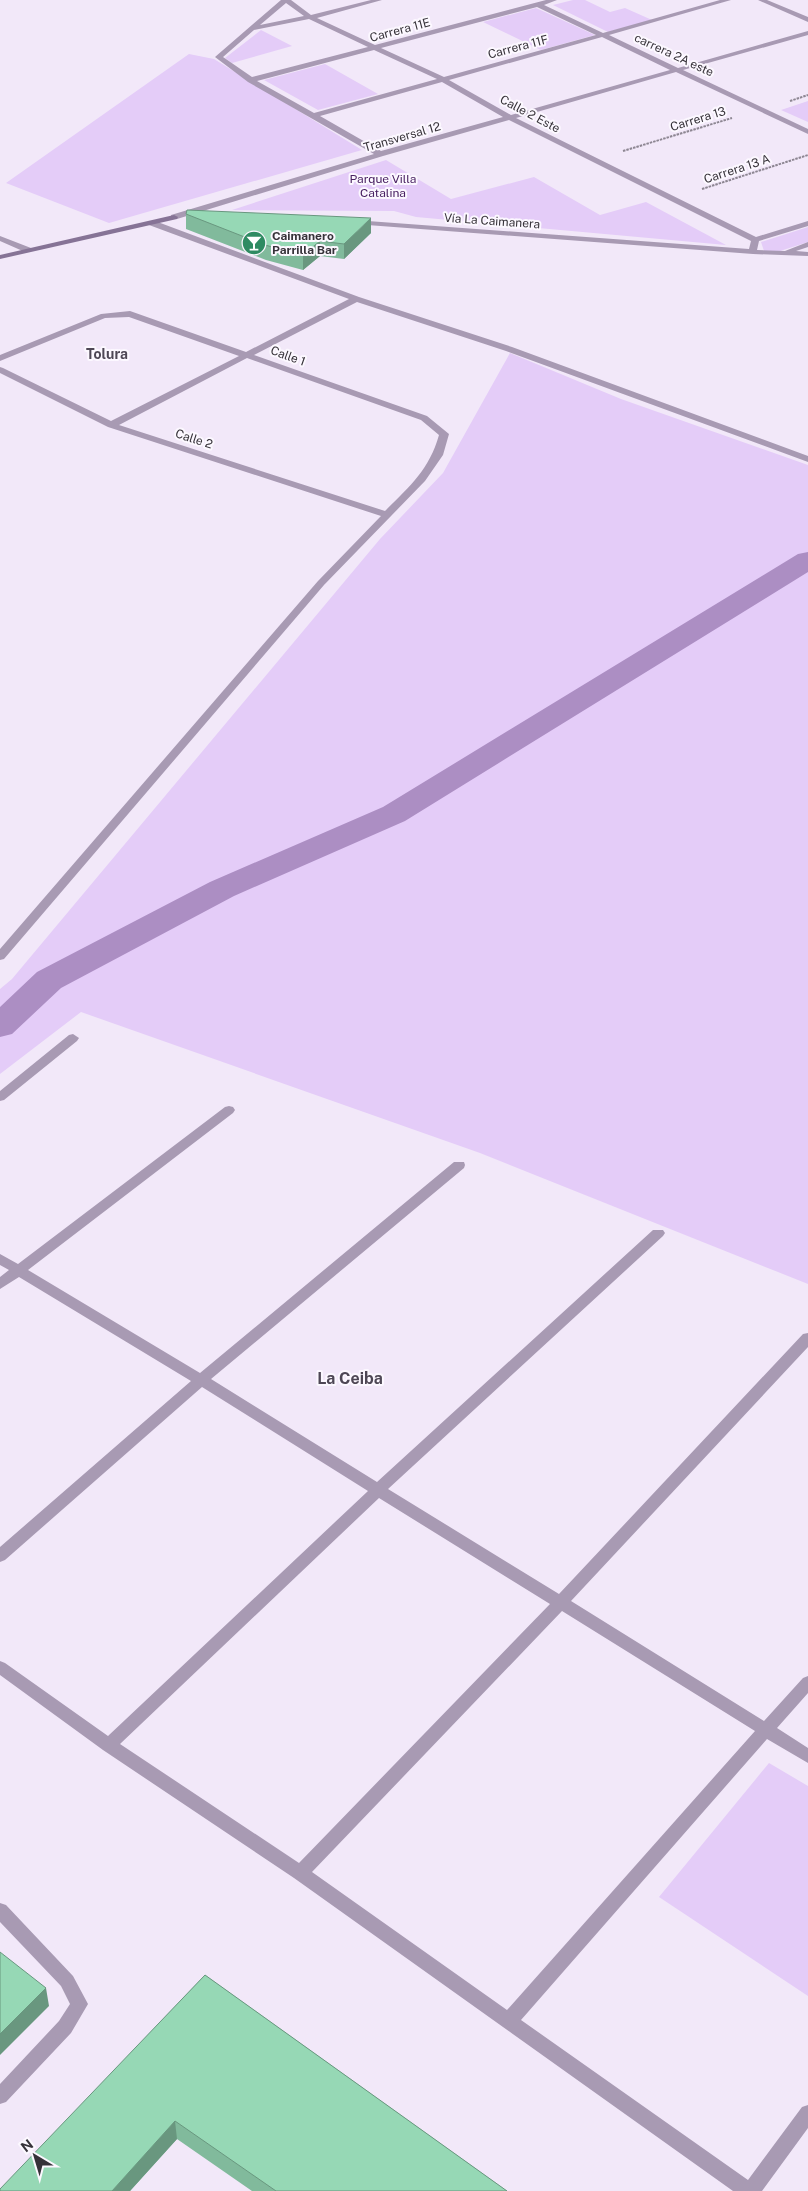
<svg xmlns="http://www.w3.org/2000/svg" width="808" height="2191" font-family="'Public Sans',sans-serif">
<rect width="100%" height="100%" fill="#f2e8f9"/>
<path fill="#e4ccf8" d="M573,0H585L610,12L625,8L652,20L608,32L553,5Z
M536,8L595,35L541,50L483,22Z
M261,30L292,46L232,63L225,58Z
M189,54L214,59L362,150L109,223L6,183Z
M325,64L378,94L318,110L264,80Z
M808,101V122L781,110Z
M386,160L451,199L534,177L600,215L646,202L726,245L416,217L394,211L232,210Z
M808,227V242L777,252L764,251L761,242Z
M510,353L621,399L808,465V1284L480,1153L81,1012L0,1074V989L12,979L380,539L443,473Z
M769,1763L808,1786V1996L659,1897Z"/>
<g fill="none" stroke-linecap="round" stroke-linejoin="round">
<path fill="#ac8ec3" fill-rule="evenodd" d="M808,552V572L405,821L234,896L61,988L12,1034L0,1037V1007L37,972L210,882L383,807L798,554Z"/>
<path stroke="#8d8692" stroke-width="2" stroke-dasharray="2.5 1" stroke-linecap="butt" d="M790,101L808,95
M623,151L732,118
M702,189L808,155"/>
<path fill="#a89ab3" fill-rule="evenodd" d="M281,0H291L311,15L371,0H382L317,18L375,45L546,0H557L544,5L603,33L720,0H731L609,35L678,68L808,31V35L683,70L808,129V134L676,72L516,118L756,237L808,221V226L759,241L757,250L785,251L808,242V247L796,251L808,252V256L753,254L354,224L350,222L354,220L749,249L751,241L509,120L383,156L177,219H171V215L374,154L248,82L215,57ZM286,3L304,16L260,25ZM537,7L596,35L444,77L381,48ZM309,19L368,47L252,77L223,57L254,30ZM602,37L670,70L511,115L449,80ZM374,50L437,79L314,113L257,81ZM442,82L503,117L381,151L320,116Z
M758,0H767L808,17V22Z
M149,221H155L359,297L512,347L808,456V462L506,351L357,302L254,355L427,416L449,434L443,455L425,481L324,585L4,959L0,960V949L318,581L381,516L108,427L0,373V367L3,368L111,421L239,356L129,317L105,318L0,361V355L101,314L130,311L246,352L349,299L149,225ZM247,358L421,420L439,435C429,470 410,486 385,511L119,425Z
M0,236L31,248L32,250L25,252L0,241Z
M73,1034L79,1038L77,1041L4,1100L0,1101V1091L69,1035Z
M229,1106L233,1107L235,1110L233,1113L28,1270L200,1373L454,1162H464L465,1165L464,1168L211,1379L377,1482L653,1230H663L665,1233L663,1236L388,1489L559,1594L803,1334L808,1333V1347L571,1601L764,1721L803,1678L808,1676V1693L777,1728L808,1748V1763L767,1739L521,2020L748,2180L802,2107L808,2105V2128L762,2191H733L294,1878L103,1750L0,1675V1661L5,1663L108,1736L368,1491L202,1387L5,1560L0,1562V1547L191,1381L19,1277L0,1289V1277L9,1270L0,1265V1254L18,1264L225,1107ZM379,1498L550,1604L299,1863L120,1744ZM562,1611L755,1731L507,2010L312,1872Z
M0,1903L6,1905L73,1976L88,2004L71,2033L6,2102L0,2104V2084L59,2021L70,2004L61,1986L0,1922Z"/>
<path fill="#867396" fill-rule="evenodd" d="M174,215L178,217L177,219L0,259V255Z"/>
</g>
<path fill="#81ba9c" d="M186,214L371,233L344,259L320,256L303,270L266,260L186,229Z
M205,1975L507,2191H252L177,2139L130,2191H0Z"/>
<path fill="#69977f" d="M371,218V233L344,259V244Z
M320,241V256L303,270V255Z
M46,1988L49,2006L0,2055V2034Z
M175,2121L177,2139L130,2191H112Z"/>
<path fill="#96d8b5" stroke="#69977f" d="M187,210L371,218L344,244L320,241L303,255L265,245L186,214Z
M0,1952L46,1988L0,2034Z
M205,1975L507,2191H276L175,2121L112,2191H0V2189Z"/>
<defs>
<g id="bar-disc" transform="scale(1.25)"><circle r="9.5" fill="#2f8b62" stroke="#fcf8ff"/><path d="M-6-5H6L.8 .8V4.5H3.5V6h-7V4.5H-.8V.8Z" fill="#fff"/></g>
</defs>
<g fill-rule="evenodd">
<use href="#bar-disc" x="254" y="243"/>
</g>
<g text-anchor="middle" dominant-baseline="central" stroke-width="4" stroke-linejoin="round" paint-order="stroke">
<g font-size="12" fill="#363239" stroke="#fcf8ff">
<text transform="translate(400 30) rotate(-15)">Carrera 11E</text>
<text transform="translate(518 47) rotate(-15)">Carrera 11F</text>
<text transform="translate(674 55) rotate(25)">carrera 2A este</text>
<text transform="translate(530 114) rotate(28)">Calle 2 Este</text>
<text transform="translate(698 119) rotate(-17)">Carrera 13</text>
<text transform="translate(402 137) rotate(-16)">Transversal 12</text>
<text transform="translate(737 169) rotate(-18)">Carrera 13 A</text>
<text transform="translate(492 221) rotate(4)">Vía La Caimanera</text>
<text transform="translate(288 356) rotate(20)">Calle 1</text>
<text transform="translate(194 439) rotate(18)">Calle 2</text>
</g>
<g font-size="12" fill="#492162" stroke="#fcf8ff">
<text x="383" y="179">Parque Villa<tspan x="383" dy="14">Catalina</tspan></text>
</g>
<g font-size="12" font-weight="bold" fill="#363239" stroke="#fcf8ff" text-anchor="start">
<text x="272" y="236">Caimanero<tspan x="272" dy="14">Parrilla Bar</tspan></text>
</g>
<g font-size="14" font-weight="bold" fill="#4e4755" stroke="#fcf8ff">
<text x="107" y="354">Tolura</text>
</g>
<g font-size="16" font-weight="bold" fill="#4e4755" stroke="#fcf8ff">
<text x="350" y="1378">La Ceiba</text>
</g>
</g>
<g transform="translate(35 2156) rotate(322)" stroke="#fcf8ff" stroke-width="4" paint-order="stroke">
<path d="M0-4L9 19L0 12L-9 19Z" fill="#363239"/>
<text y="-8" font-size="14" font-weight="bold" text-anchor="middle" fill="#363239">N</text>
</g>
</svg>
